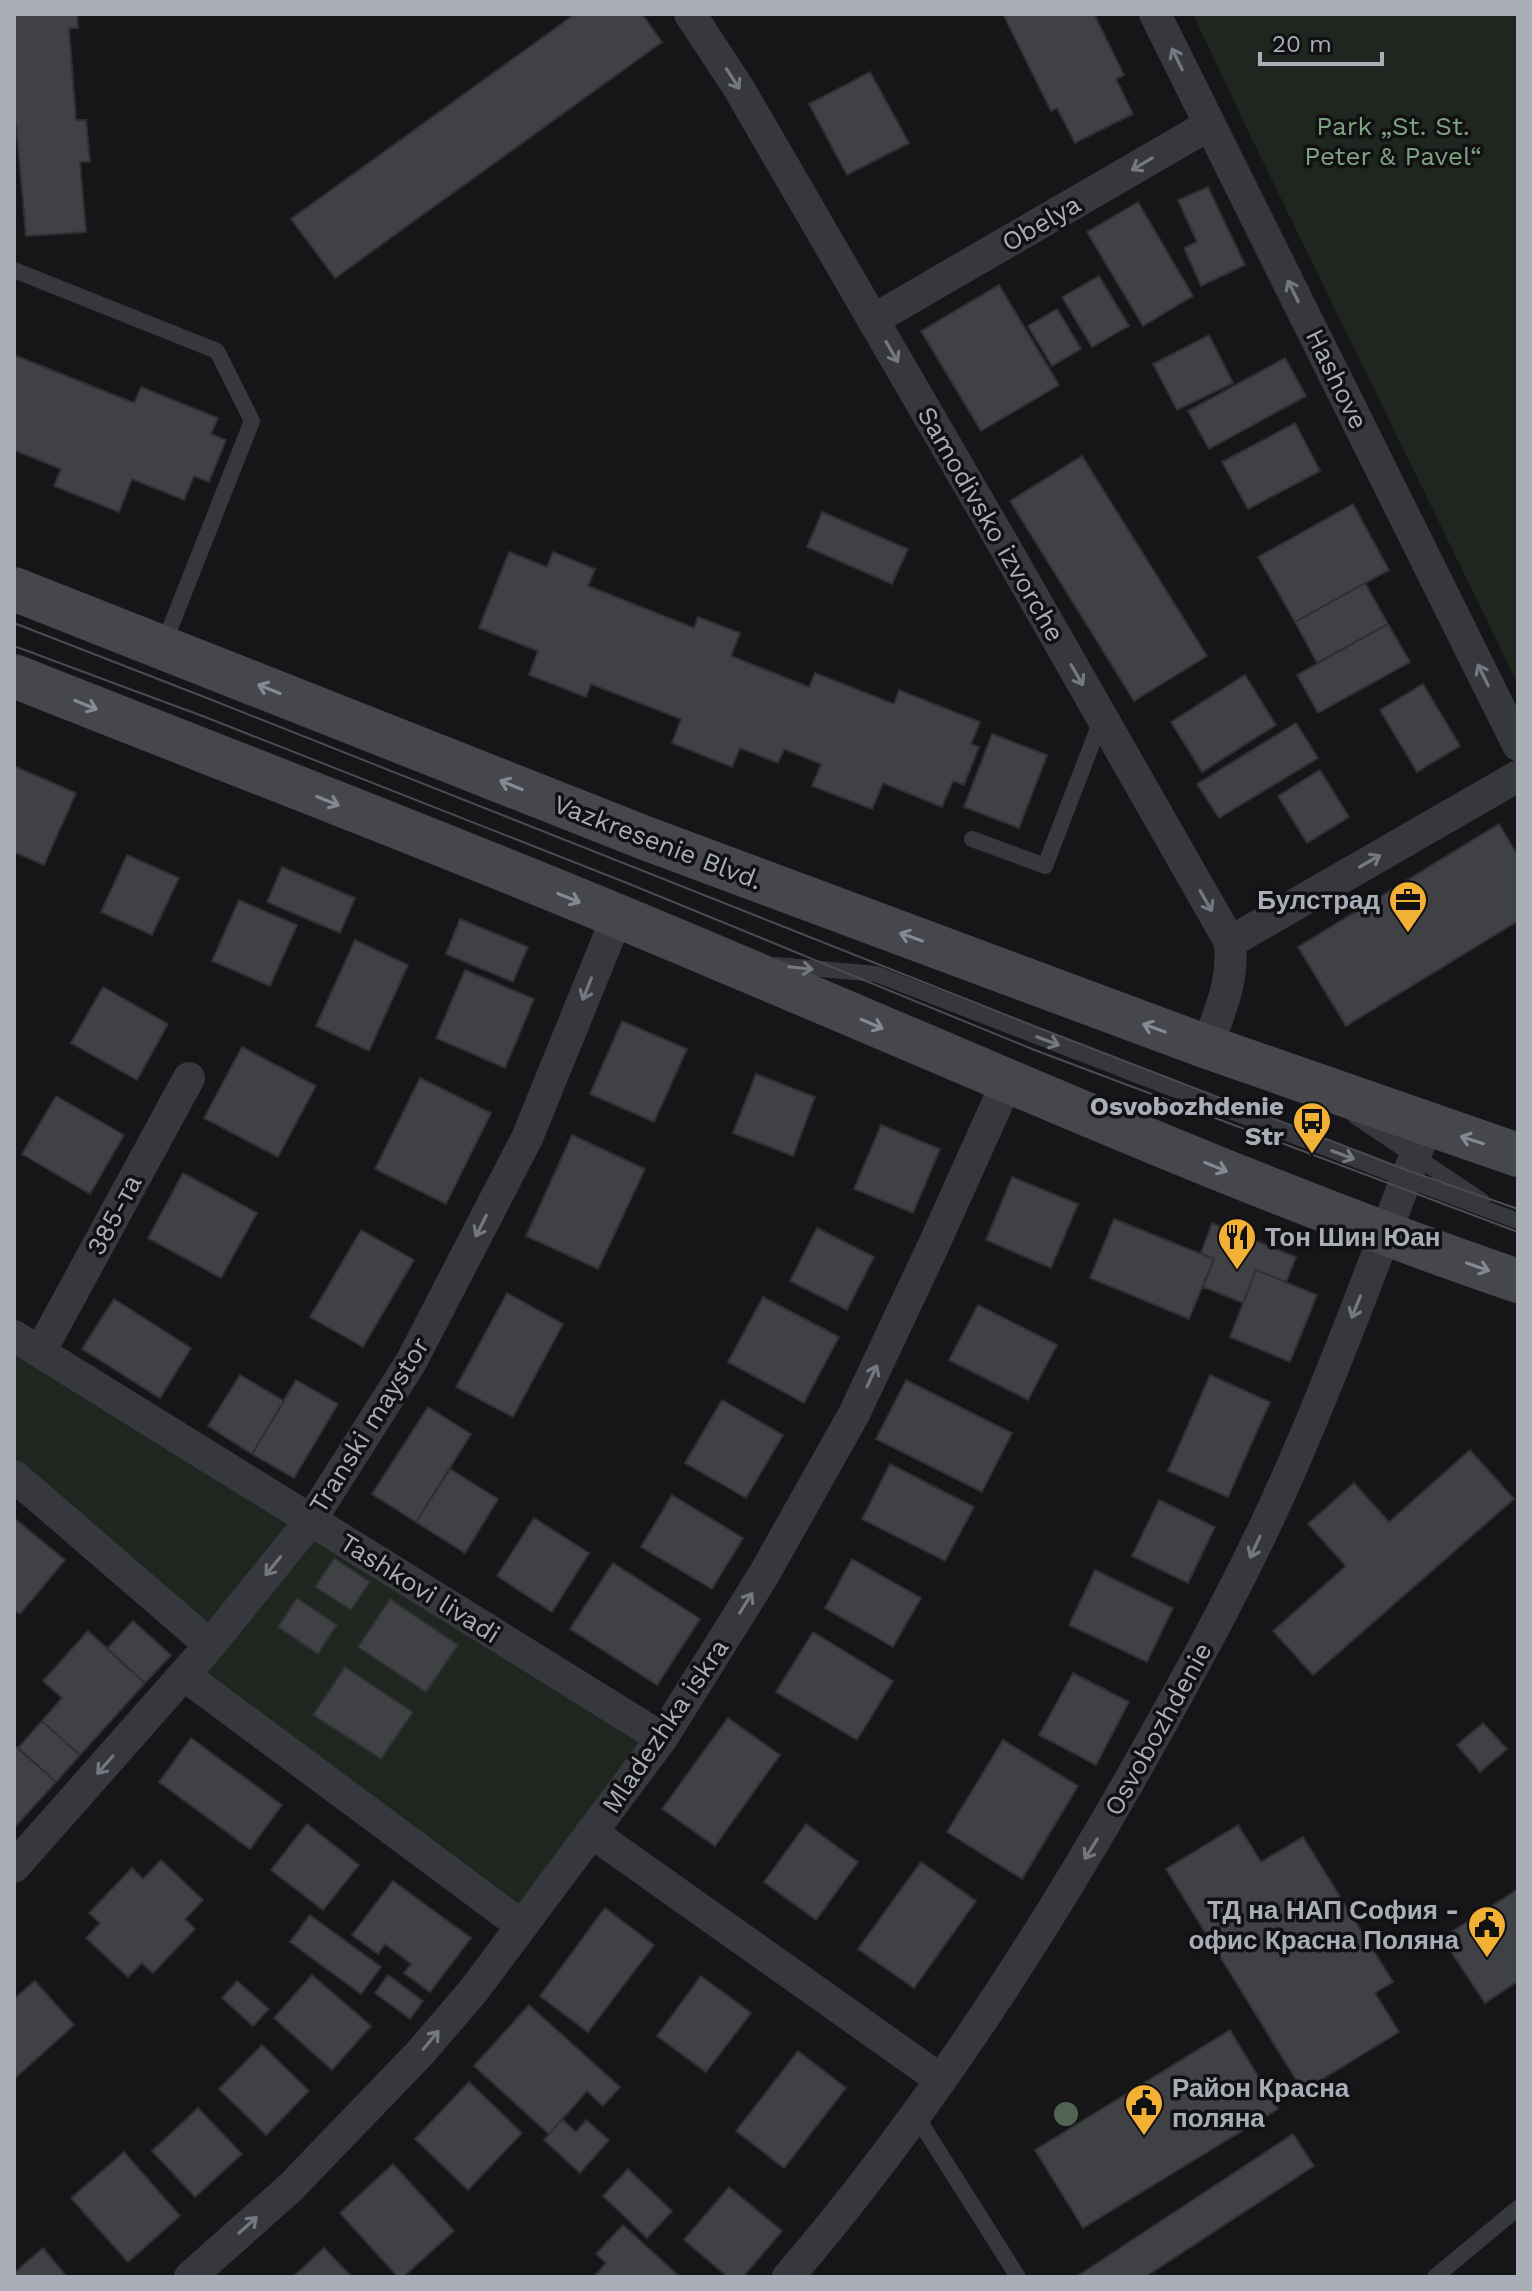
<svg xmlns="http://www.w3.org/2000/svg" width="1532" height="2291" font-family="'Work Sans',sans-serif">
<rect width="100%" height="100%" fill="#161618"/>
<path fill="#1e261f" d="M1193,14H1518V684L1248,131Z
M14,1342L304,1522L208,1637L14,1475Z
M311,1520L662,1738L522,1926L184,1675Z"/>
<path fill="#404145" stroke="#303034" stroke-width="2" d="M14,14H77L78,28H69L76,120H86L90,162H80L86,232L26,236L16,123H14Z
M575,14H642L662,42L335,278L291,219Z
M1003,14H1094L1124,75L1116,79L1133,114L1075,143L1057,108L1051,111Z
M870,72L909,143L847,175L809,104Z
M1208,187L1245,265L1201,286L1184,248L1197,242L1178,200Z
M1138,202L1193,296L1143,326L1087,232Z
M1099,276L1129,326L1092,347L1062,297Z
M999,285L1059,385L981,431L921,331Z
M1057,309L1081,349L1052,366L1028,326Z
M1209,335L1233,383L1177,410L1153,364Z
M14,355L134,403L141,387L218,418L211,434L226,440L209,482L194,476L184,500L132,479L119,512L54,486L61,469L14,450Z
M1285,358L1306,396L1209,449L1188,411Z
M1295,423L1320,471L1248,509L1222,462Z
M1082,456L1207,656L1134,701L1010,501Z
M1353,504L1389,570L1295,622L1258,557Z
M822,512L908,549L892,584L807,547Z
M509,552L547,567L553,552L595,569L588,586L694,628L698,617L740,633L731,656L809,687L815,673L894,704L899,690L980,722L971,744L979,747L964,785L953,781L942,807L883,783L872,809L812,786L821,764L784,749L778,763L740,748L732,767L672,743L681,719L591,684L586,697L529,675L538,651L479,628Z
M1365,583L1388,624L1317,663L1295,622Z
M1388,624L1410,662L1318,713L1297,675Z
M1245,675L1276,725L1202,772L1171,722Z
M1423,684L1460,746L1417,772L1380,710Z
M1296,723L1318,758L1219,818L1197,784Z
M992,734L1047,755L1019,828L964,807Z
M14,766L76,793L44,865L14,852Z
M1320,770L1349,817L1307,843L1278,796Z
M1499,824L1518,856V921L1346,1026L1298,947Z
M127,855L179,878L152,935L101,912Z
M282,867L355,898L340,933L267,902Z
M239,900L297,925L270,986L212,961Z
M460,919L528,947L513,982L446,954Z
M355,940L408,965L369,1051L316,1026Z
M465,970L534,999L505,1068L436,1038Z
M103,987L168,1024L137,1080L71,1043Z
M622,1021L687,1049L654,1122L590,1094Z
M242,1047L316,1086L278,1157L204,1118Z
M756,1074L815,1097L793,1156L733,1133Z
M420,1078L491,1113L446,1204L375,1169Z
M56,1096L124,1135L90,1194L22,1154Z
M881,1125L940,1149L913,1213L854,1189Z
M572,1135L645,1169L598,1269L526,1236Z
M183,1173L257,1213L221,1278L148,1238Z
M1012,1177L1078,1204L1051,1268L986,1240Z
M1114,1219L1214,1259L1189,1319L1090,1278Z
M1212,1223L1296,1257L1286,1282L1256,1270L1243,1303L1203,1287L1214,1259L1201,1253Z
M817,1228L874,1257L847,1310L790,1281Z
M361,1230L414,1260L363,1347L310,1317Z
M1256,1270L1317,1295L1290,1362L1230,1337Z
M507,1293L563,1324L513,1417L456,1387Z
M763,1297L839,1337L804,1403L728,1362Z
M114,1299L191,1348L160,1398L82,1349Z
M978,1305L1057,1345L1028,1400L949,1360Z
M240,1375L284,1401L252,1454L208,1426Z
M1210,1375L1270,1402L1228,1497L1168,1471Z
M296,1380L338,1404L294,1478L252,1454Z
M906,1380L1012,1433L982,1492L876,1439Z
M722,1400L783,1435L746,1498L685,1463Z
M428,1407L471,1434L416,1522L372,1494Z
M1470,1450L1514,1499L1313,1675L1273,1631L1346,1566L1308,1524L1354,1483L1389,1522Z
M890,1464L974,1507L945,1561L862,1519Z
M450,1469L498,1499L465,1553L416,1522Z
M672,1495L743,1538L712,1589L641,1547Z
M1159,1500L1215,1527L1188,1583L1132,1556Z
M14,1518L65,1560L20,1614L14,1610Z
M534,1518L589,1553L552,1612L497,1576Z
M334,1558L370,1582L351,1610L315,1587Z
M852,1559L921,1598L893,1647L825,1608Z
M613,1563L700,1619L657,1685L570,1629Z
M1095,1570L1173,1608L1147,1662L1069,1625Z
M297,1598L337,1625L318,1654L278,1627Z
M390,1599L458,1645L426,1692L358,1647Z
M133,1621L171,1655L145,1683L107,1649Z
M88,1631L145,1683L80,1755L42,1721L62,1698L43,1681Z
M813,1632L893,1681L857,1740L776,1692Z
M345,1667L413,1712L381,1759L313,1715Z
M1073,1673L1129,1702L1096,1765L1039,1735Z
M728,1718L780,1755L715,1846L662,1809Z
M42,1721L80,1755L56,1782L18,1748Z
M1483,1723L1507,1749L1480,1772L1457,1745Z
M191,1738L282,1805L250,1849L159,1782Z
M1003,1740L1078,1786L1022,1879L947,1832Z
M14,1745L56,1782L14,1828Z
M307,1824L359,1865L323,1910L271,1870Z
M806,1824L858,1862L816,1920L764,1882Z
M1238,1825L1261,1862L1303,1837L1393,1982L1375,1993L1399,2032L1303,2091L1166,1869Z
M161,1860L203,1900L185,1919L195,1929L153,1973L142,1963L128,1977L86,1938L100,1923L89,1913L132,1868L143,1879Z
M921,1862L976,1901L914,1988L858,1949Z
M393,1881L471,1938L430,1992L404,1973L411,1964L385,1944L378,1954L352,1935Z
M1518,1889V1981L1485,2003L1442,1938Z
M605,1908L654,1945L588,2032L540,1996Z
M310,1915L381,1967L361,1994L290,1942Z
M312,1975L371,2026L332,2070L274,2018Z
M388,1975L423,2001L410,2019L375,1993Z
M701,1976L751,2013L706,2072L657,2036Z
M35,1981L74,2025L14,2079V1999Z
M237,1981L269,2009L253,2026L222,1998Z
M529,2005L620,2087L603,2106L587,2091L549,2134L474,2066Z
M1230,2030L1278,2109L1083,2228L1035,2150Z
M262,2045L309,2091L266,2135L219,2089Z
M798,2051L846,2088L784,2168L736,2131Z
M469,2082L522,2133L468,2190L415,2139Z
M198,2108L242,2154L195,2197L152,2151Z
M562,2119L576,2132L586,2120L609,2140L580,2173L544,2140Z
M1293,2134L1314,2166L1145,2277H1076Z
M124,2152L180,2216L128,2262L71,2198Z
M393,2164L454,2231L403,2277H398L340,2213Z
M628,2169L672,2211L647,2238L603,2196Z
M729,2187L782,2231L743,2277H728L684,2240Z
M623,2225L680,2277H594L606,2263L596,2254Z
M43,2248L67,2277H14V2273Z
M324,2248L352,2277H293Z"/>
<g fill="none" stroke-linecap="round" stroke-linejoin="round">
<path stroke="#37383d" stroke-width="16" d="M14,270L217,351L252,421L163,646
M972,839L1045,866L1102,718
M777,965L876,974L1406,1179L1518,1221
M1355,1116L1482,1201
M915,2114L1018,2277
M1435,2277L1518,2208"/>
<path stroke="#37383d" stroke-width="32" d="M690,14L738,87L1006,549L1230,942C1234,982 1220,1010 1207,1047
M1155,14L1518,745
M873,320L1209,125
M1230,942L1518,776
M14,1336L662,1738
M40,1352L189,1078
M14,1476L210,1645
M184,1675L522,1926
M591,1832L941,2080
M14,1867L210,1645L311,1520L411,1362L527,1138L617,917
M190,2277L290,2188L420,2053L474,1990L662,1738L763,1576L854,1414L935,1242L1007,1082
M788,2277C928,2114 1046,1931 1150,1744C1200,1655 1249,1565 1290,1471C1340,1357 1382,1240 1427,1125"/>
<path stroke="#45474d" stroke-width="44" d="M14,589L645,838L1207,1047L1518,1155
M14,676C251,770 490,861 725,961C988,1071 1248,1189 1518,1281"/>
<path stroke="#4a4c52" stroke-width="2" d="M14,623L212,700L1039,1028L1409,1171L1518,1209
M14,646L205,717L627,883L1032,1049L1518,1232"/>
</g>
<circle fill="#506452" cx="1066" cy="2114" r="12"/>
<defs><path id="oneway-shaft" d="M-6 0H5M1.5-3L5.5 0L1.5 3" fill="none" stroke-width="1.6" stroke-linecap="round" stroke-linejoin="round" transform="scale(2)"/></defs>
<g stroke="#757881">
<use href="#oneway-shaft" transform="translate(1177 59) rotate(-116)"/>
<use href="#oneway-shaft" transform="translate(733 79) rotate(57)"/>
<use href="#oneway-shaft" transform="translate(1142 164) rotate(149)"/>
<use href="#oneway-shaft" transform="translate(1293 291) rotate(-116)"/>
<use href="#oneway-shaft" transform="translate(892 352) rotate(60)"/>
<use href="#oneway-shaft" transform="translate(1077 675) rotate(60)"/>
<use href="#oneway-shaft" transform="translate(1483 675) rotate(-116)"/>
<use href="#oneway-shaft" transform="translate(1370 861) rotate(-30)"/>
<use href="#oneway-shaft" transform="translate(1206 901) rotate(60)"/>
<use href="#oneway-shaft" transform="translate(801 968) rotate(6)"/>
<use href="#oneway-shaft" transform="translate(587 989) rotate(112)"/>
<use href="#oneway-shaft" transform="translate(1048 1041) rotate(21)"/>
<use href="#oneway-shaft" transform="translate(1343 1155) rotate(21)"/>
<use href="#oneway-shaft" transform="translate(481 1226) rotate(117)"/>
<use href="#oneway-shaft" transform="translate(1356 1307) rotate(112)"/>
<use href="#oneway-shaft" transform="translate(872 1376) rotate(-65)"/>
<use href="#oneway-shaft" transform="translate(1255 1547) rotate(115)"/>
<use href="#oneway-shaft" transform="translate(273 1566) rotate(129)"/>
<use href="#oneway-shaft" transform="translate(746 1603) rotate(-58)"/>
<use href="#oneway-shaft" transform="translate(105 1765) rotate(131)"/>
<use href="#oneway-shaft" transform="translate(1091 1849) rotate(122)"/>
<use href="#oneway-shaft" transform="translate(431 2040) rotate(-50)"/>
<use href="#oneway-shaft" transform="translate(248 2225) rotate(-42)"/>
</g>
<g stroke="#858993">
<use href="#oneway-shaft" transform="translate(269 689) rotate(-158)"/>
<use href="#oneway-shaft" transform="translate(86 705) rotate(22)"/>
<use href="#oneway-shaft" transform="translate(511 785) rotate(-158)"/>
<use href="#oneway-shaft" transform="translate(328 801) rotate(22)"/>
<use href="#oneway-shaft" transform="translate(569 898) rotate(22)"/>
<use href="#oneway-shaft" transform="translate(911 937) rotate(-160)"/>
<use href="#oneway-shaft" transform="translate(872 1024) rotate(23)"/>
<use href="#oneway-shaft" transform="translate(1154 1028) rotate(-160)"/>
<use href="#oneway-shaft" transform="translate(1472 1140) rotate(-162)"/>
<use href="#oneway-shaft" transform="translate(1216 1167) rotate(22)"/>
<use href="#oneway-shaft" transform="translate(1478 1267) rotate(19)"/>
</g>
<defs>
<g id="office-pin" transform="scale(2)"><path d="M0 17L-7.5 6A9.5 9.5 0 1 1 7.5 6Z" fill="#f2b134" stroke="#111113"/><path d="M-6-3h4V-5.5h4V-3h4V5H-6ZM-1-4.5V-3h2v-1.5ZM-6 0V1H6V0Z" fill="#111"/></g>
<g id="bus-pin" transform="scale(2)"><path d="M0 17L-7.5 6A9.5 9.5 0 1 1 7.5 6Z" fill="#f2b134" stroke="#111113"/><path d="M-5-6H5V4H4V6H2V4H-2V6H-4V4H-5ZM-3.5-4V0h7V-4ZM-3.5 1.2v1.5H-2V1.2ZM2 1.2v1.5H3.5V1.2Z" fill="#111"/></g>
<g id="restaurant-pin" transform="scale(2)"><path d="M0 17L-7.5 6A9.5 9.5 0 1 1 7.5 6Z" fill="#f2b134" stroke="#111113"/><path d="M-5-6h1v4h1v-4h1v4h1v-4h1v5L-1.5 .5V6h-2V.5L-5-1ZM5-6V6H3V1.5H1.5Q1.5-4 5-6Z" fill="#111"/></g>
<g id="civic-pin" transform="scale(2)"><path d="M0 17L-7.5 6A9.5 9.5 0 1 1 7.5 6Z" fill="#f2b134" stroke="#111113"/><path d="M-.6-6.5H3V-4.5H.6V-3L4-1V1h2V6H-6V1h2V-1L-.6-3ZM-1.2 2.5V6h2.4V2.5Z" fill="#111"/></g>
</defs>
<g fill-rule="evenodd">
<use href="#office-pin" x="1408" y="900"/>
<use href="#bus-pin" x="1312" y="1121"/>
<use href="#restaurant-pin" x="1237" y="1237"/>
<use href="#civic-pin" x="1487" y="1925"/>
<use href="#civic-pin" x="1144" y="2103"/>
</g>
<g text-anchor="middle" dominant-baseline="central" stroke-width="7" stroke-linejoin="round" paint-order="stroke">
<g font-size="26" fill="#7fa381" stroke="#111113">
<text x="1393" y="126">Park „St. St.<tspan x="1393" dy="30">Peter &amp; Pavel“</tspan></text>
</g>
<g font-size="26" fill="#a8adb8" stroke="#111113">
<text transform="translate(1041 223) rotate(-30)">Obelya</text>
<text transform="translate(1337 379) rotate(64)">Hashove</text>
<text transform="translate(991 524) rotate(60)">Samodivsko izvorche</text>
<text transform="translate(658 842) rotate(21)">Vazkresenie Blvd.</text>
<text transform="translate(114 1215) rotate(-62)">385-та</text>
<text transform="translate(369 1425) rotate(-58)">Transki maystor</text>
<text transform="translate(420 1588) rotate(32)">Tashkovi livadi</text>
<text transform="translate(665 1726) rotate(-56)">Mladezhka iskra</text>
<text transform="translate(1158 1729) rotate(-61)">Osvobozhdenie</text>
</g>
<g font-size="26" font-weight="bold" fill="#a8adb8" stroke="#111113" text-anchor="end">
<text x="1380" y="900">Булстрад</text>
<text x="1284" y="1106">Osvobozhdenie<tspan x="1284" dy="30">Str</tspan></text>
<text x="1265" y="1237" text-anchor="start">Тон Шин Юан</text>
<text x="1459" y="1910">ТД на НАП София -<tspan x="1459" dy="30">офис Красна Поляна</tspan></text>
<text x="1172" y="2088" text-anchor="start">Район Красна<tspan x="1172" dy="30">поляна</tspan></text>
</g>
</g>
<rect width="1532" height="2291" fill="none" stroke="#a8adb8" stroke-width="32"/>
<path d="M1260 52v12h122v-12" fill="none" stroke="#a8adb8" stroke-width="4"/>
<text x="1272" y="52" font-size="24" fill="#a8adb8" stroke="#111113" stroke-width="6" paint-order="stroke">20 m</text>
</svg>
